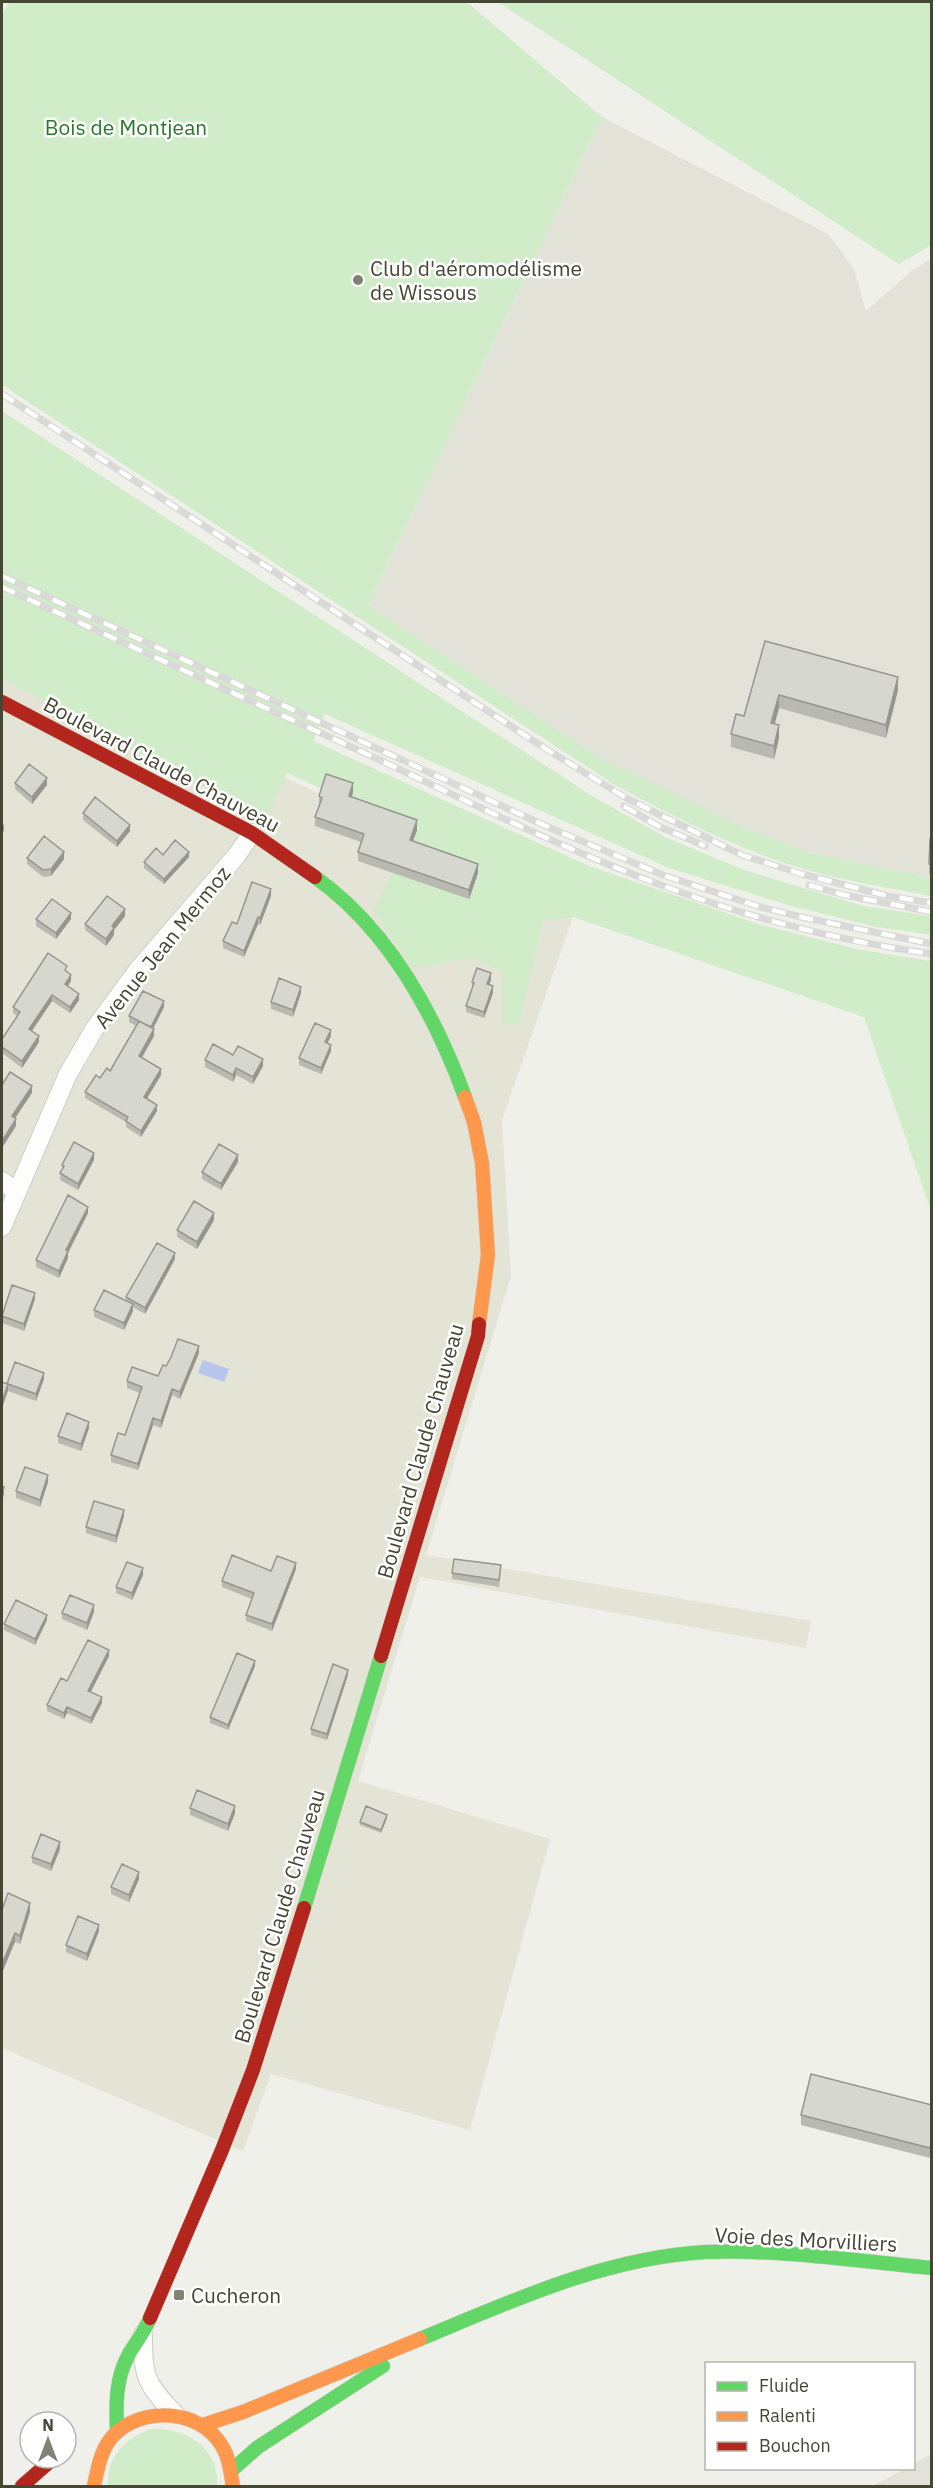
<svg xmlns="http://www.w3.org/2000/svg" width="933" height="2488" font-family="'IBM Plex Sans',sans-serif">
<rect width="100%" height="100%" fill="#eff0e9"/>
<path fill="#e3e4d6" d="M2,640L573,917L502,1120L511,1276L426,1555L811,1621L806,1648L420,1577L358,1781L550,1839L470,2130L271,2074L243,2151L2,2048Z"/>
<path fill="#e2e2d9" d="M602,117L828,234L854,269L866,311L913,270L931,259V878L810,853L745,828L646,781L602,759L368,605Z
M931,2454V2486H872L905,2469L914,2468V2464Z"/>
<path fill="#d0ecc9" d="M9,2H467L602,117L368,605L602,759L745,828L810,853L931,878V896C880,886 825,878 776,860C719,840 667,813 615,785L2,385V15Z
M498,2H931V245L899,264Z
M2,411L592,796L665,837L744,870L863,906L931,916V935L877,927L791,906L669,868L325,714L313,741L589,866L758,924L856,949L931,961V1211L864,1017L573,917L543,920L519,1025L503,1024V972L471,957L413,969L374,910L413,830L287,773L264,820L2,678Z
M151,2429C185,2427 220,2448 217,2486H108C106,2458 125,2438 151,2429Z"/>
<path fill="#b9c4ef" d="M203,1360L229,1369L224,1382L198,1373Z"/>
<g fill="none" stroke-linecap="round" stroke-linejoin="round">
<g stroke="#cdcec7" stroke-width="20">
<path id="street" d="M2,1181L17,1192
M2,1227L68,1074L95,1028L137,971L237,855L252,833
M143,2334C143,2377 145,2383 175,2414"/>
</g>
<g stroke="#cfd1c2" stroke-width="15">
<path id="fast" d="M315,877C388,929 435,1015 465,1097
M304,1908L381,1656
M420,2339C512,2301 604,2258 705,2252C780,2249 857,2261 932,2268
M117,2432C116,2405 115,2379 129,2354C136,2342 145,2331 150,2318
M232,2470L258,2447L383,2366"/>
</g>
<g stroke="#cfd1c2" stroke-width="15">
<path id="slow" d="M465,1097L474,1122L482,1163L488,1255L479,1324
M203,2425L243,2412L420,2339
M94,2486C98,2467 101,2446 117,2432C150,2404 208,2411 226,2454C230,2464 231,2476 233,2486"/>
</g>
<g stroke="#cfd1c2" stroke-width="15">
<path id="jam" d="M2,702L252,833L315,877
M381,1656L478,1336L479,1324
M150,2318L222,2150L253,2070L304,1908
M22,2486L54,2458"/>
</g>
<use href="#street" stroke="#fdfdfc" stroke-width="18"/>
<use href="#fast" stroke="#63d668" stroke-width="14"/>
<use href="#slow" stroke="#ff974d" stroke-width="14"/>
<use href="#jam" stroke="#b3261e" stroke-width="14"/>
<g stroke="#d9d9d8" stroke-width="7">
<path id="rail" d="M2,394L546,749L628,799L742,855L802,874L888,896L932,903
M2,576L548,827L663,875L760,907L801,917L932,944
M2,587C128,645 255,703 382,761C473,804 564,849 658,884C746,917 839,941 932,954
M624,806L658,826L705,846
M809,885L844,895L932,912"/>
</g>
<use href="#rail" stroke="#fff" stroke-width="4.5" stroke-dasharray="14" stroke-linecap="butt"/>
</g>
<path fill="#b8b9b1" d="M765,641L898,690L886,738L779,708L775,724L779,738L774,759L731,747V734L744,716Z
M15,783L47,785L32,804L15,789Z
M353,792L352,797L417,830L413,841L478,873L469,899L358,861V852L361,842L315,826V817L319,806V796Z
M83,813L130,831L117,847L83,820Z
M930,839H932V874H929Z
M163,855L189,857L164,884L144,868V862Z
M27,858L64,859L51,876L43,877L27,864Z
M271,896L260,925L258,924L244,957L223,948V941Z
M125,916L114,930V935L106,946L85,930V924Z
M36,919H71L56,939L36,926Z
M67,972L71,981L68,986L79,1000L70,1013L52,1001L32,1031L39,1042L22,1068L2,1053V1039L17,1016L13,1013V1007Z
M491,980L489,985L493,993L484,1018L466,1012V1006L472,989V982Z
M301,993L293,1017L271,1009V1002Z
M164,1007L153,1028L154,1036L142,1058L161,1075L147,1099L157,1111L141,1137L126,1127V1122L85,1098V1092L110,1071L136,1026L129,1022V1016Z
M331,1036L327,1043L331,1051L321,1074L299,1065V1058Z
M233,1055L263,1066L253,1084L236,1075L233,1082L205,1067V1060Z
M94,1160L78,1190L60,1180V1173L62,1169V1165Z
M238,1162L221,1190L202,1179V1172Z
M88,1213L68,1253V1258L59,1278L36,1267V1260Z
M214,1220L197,1249L177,1237V1230Z
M175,1259L145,1314L133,1307V1311L124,1330L94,1317V1310L126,1301V1297Z
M35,1299L24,1331L2,1323V1314Z
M199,1353L180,1399L172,1395L161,1428L153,1425L138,1470L111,1462V1455L125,1435L140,1393L127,1388V1381L158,1376L166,1366Z
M44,1379L36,1401L8,1391L7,1384Z
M89,1428L81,1451L58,1443V1436Z
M48,1482L40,1507L16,1498V1491Z
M124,1516L116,1543L86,1533V1527Z
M296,1569L272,1631L246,1621V1615L252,1599L222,1587V1581L271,1571Z
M501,1572L499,1587L452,1579V1573Z
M143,1575L132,1600L116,1593V1587Z
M94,1612L87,1630L62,1619V1613Z
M47,1620L35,1645L4,1630V1624Z
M109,1656L91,1692L102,1703L91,1724L67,1713L64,1719L47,1711V1705Z
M255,1666L228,1730L210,1723V1717Z
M348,1675L327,1740L311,1735V1729Z
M190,1808L235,1813L228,1831L190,1815Z
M387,1818L381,1833L360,1825V1822Z
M60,1849L51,1871L32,1863V1857Z
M139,1879L129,1902L111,1894V1887Z
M2,1910L30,1912L20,1944L15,1942Z
M99,1931L87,1961L66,1952V1945Z
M932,2105V2150L930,2158L801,2125V2115Z"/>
<path fill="#969690" d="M898,677V690L886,738V725Z
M779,695V708L771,736V723Z
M779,725V738L774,759V746Z
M47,778V785L32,804V797Z
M353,783V792L349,805V796Z
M417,820V830L410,849V840Z
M4,824V830L2,834V827Z
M130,825V831L117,847V841Z
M64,852V859L51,876V869Z
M189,852V857L164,884V879Z
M478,864V873L469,899V890Z
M271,889V896L260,925V918Z
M125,909V916L114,930V935L106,946V939L112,926Z
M71,913V919L56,939V933Z
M258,917V924L244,957V951Z
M491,973V980L487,991V984Z
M71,975V981L65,990V984Z
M493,986V993L484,1018V1012Z
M301,987V993L293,1017V1010Z
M79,994V1000L70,1013V1007Z
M52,995V1001L29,1035V1029Z
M164,1001V1007L151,1033V1027Z
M154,1029V1036L139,1062V1056Z
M331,1030V1036L325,1048V1042Z
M39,1036V1042L22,1068V1061Z
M331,1045V1051L321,1074V1068Z
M263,1059V1066L253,1084V1077Z
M236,1068V1075L233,1082V1075Z
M161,1069V1075L144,1103V1097Z
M32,1086V1093L12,1123V1116Z
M157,1105V1111L141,1137V1131Z
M16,1119V1126L2,1148V1141Z
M94,1153V1160L78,1190V1184Z
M238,1155V1162L221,1190V1184Z
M88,1207V1213L68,1253V1258L59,1278V1271L66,1250Z
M214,1213V1220L197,1249V1242Z
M175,1253V1259L145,1314V1308Z
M35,1293V1299L24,1331V1324Z
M133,1304V1311L124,1330V1323Z
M199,1346V1353L180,1399V1392Z
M44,1373V1379L36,1401V1394Z
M8,1384V1391L2,1408V1401Z
M172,1389V1395L161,1428V1421Z
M153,1418V1425L138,1470V1464Z
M89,1422V1428L81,1451V1444Z
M48,1475V1482L40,1507V1500Z
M4,1487V1494L2,1502V1495Z
M124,1510V1516L116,1543V1536Z
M296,1563V1569L272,1631V1624Z
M143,1568V1575L132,1600V1593Z
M94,1605V1612L87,1630V1623Z
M47,1615V1620L35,1645V1639Z
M109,1650V1656L88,1697V1691Z
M255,1661V1666L228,1730V1725Z
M348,1670V1675L327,1740V1734Z
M102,1697V1703L91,1724V1718Z
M67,1707V1713L64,1719V1713Z
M235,1806V1813L228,1831V1824Z
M387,1815V1818L381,1833V1830Z
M60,1842V1849L51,1871V1864Z
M139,1872V1879L129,1902V1895Z
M30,1903V1912L20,1944V1936Z
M99,1925V1931L87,1961V1954Z
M15,1933V1942L2,1973V1964Z
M932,2140V2150L930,2158V2148Z"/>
<path fill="#d6d7ce" stroke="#969690" stroke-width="1.5" d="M765,641L898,677L886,725L779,695L771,723L779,725L774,746L731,734L736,714L744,716Z
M29,764L47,778L32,797L15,783Z
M326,774L353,783L349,796L417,820L410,840L478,864L469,890L358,852L364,834L315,817L322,798L319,796Z
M95,797L130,825L117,841L83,813Z
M44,836L64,852L51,869L43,870L27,858Z
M930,839H932V865L929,864Z
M175,840L189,852L164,879L144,862L156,848L163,855Z
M252,882L271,889L260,918L258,917L244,951L223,941L232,922L237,924Z
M107,896L125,909L112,926L114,928L106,939L85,924Z
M52,899L71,913L56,933L36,919Z
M48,953L67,966L65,970L71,975L65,984L79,994L70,1007L52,995L29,1029L39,1036L22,1061L2,1047V1039L20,1012L13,1007Z
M477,968L491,973L487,984L493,986L484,1012L466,1006L474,983L472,982Z
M279,978L301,987L293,1010L271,1002Z
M143,991L164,1001L151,1027L129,1016Z
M139,1021L154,1029L139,1056L161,1069L144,1097L157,1105L141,1131L126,1121L128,1117L85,1092L96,1075L100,1078L107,1068L110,1071Z
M315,1023L331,1030L325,1042L331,1045L321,1068L299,1058Z
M213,1044L233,1055L238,1046L263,1059L253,1077L236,1068L233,1075L205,1060Z
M10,1072L32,1086L12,1116L16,1119L2,1141V1085Z
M74,1142L94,1153L78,1184L60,1173L64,1166L62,1165Z
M219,1144L238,1155L221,1184L202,1172Z
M68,1195L88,1207L66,1250L68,1251L59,1271L36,1260Z
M194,1201L214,1213L197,1242L177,1230Z
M157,1243L175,1253L145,1308L126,1297Z
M12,1285L35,1293L24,1324L2,1316Z
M104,1290L133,1304L124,1323L94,1310Z
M178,1339L199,1346L180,1392L172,1389L161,1421L153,1418L138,1464L111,1455L118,1433L125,1435L142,1387L127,1381L132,1367L158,1376L163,1365L166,1366L171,1357Z
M15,1362L44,1373L36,1394L8,1384L2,1401V1382L7,1384Z
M67,1413L89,1422L81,1444L58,1436Z
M25,1467L48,1475L40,1500L16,1491Z
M2,1486L4,1487L2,1495Z
M94,1501L124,1510L116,1536L86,1527Z
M232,1555L271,1571L277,1556L296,1563L272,1624L246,1615L254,1593L222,1581Z
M454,1559L501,1565L499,1580L452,1573Z
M127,1562L143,1568L132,1593L116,1587Z
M70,1595L94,1605L87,1623L62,1613Z
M16,1600L47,1615L35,1639L4,1624Z
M88,1640L109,1650L88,1691L102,1697L91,1718L67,1707L64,1713L47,1705L61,1678L67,1681Z
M237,1653L255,1661L228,1725L210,1717Z
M333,1664L348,1670L327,1734L311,1729Z
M197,1790L235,1806L228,1824L190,1808Z
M366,1806L387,1815L381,1830L360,1822Z
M41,1834L60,1842L51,1864L32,1857Z
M122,1864L139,1872L129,1895L111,1887Z
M8,1893L30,1903L20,1936L15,1933L2,1964V1910Z
M78,1916L99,1925L87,1954L66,1945Z
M811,2074L932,2105V2140L930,2148L801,2115Z"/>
<g fill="#818274" stroke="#fff" stroke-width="2">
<circle cx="358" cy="280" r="6"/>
<rect x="173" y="2289" width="12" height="12" rx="3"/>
</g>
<g text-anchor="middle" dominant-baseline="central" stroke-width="5" stroke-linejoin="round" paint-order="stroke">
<g font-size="21" fill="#287929" stroke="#fff">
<text x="126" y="127">Bois de Montjean</text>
</g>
<g font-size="21" fill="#464635" stroke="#fff" text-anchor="start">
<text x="370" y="268">Club d'aéromodélisme<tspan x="370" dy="24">de Wissous</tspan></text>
<text x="191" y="2295">Cucheron</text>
</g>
<g font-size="21" fill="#464635" stroke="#fff">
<text transform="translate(162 764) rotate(28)">Boulevard Claude Chauveau</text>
<text transform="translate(162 947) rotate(-51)">Avenue Jean Mermoz</text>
<text transform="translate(420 1451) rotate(-74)">Boulevard Claude Chauveau</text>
<text transform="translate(279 1916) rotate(-73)">Boulevard Claude Chauveau</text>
<text transform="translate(806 2239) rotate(3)">Voie des Morvilliers</text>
</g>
</g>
<rect width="933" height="2488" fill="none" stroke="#464635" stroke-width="6"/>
<rect x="705" y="2362" width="210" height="108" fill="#ffffff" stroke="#b5b5ae" stroke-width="1.5"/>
<rect x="717" y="2382" width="30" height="9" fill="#63d668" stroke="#b5b5ae" stroke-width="1.5"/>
<text x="759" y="2392" font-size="18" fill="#464635">Fluide</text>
<rect x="717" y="2412" width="30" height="9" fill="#ff974d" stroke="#b5b5ae" stroke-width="1.5"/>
<text x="759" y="2422" font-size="18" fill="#464635">Ralenti</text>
<rect x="717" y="2442" width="30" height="9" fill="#b3261e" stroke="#b5b5ae" stroke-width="1.5"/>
<text x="759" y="2452" font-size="18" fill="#464635">Bouchon</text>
<g transform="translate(48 2440)"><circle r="28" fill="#ffffff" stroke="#b5b5ae" stroke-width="1.5"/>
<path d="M0-4.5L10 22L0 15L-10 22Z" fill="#818274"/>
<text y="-9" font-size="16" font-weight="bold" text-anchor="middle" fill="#464635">N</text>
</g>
</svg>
